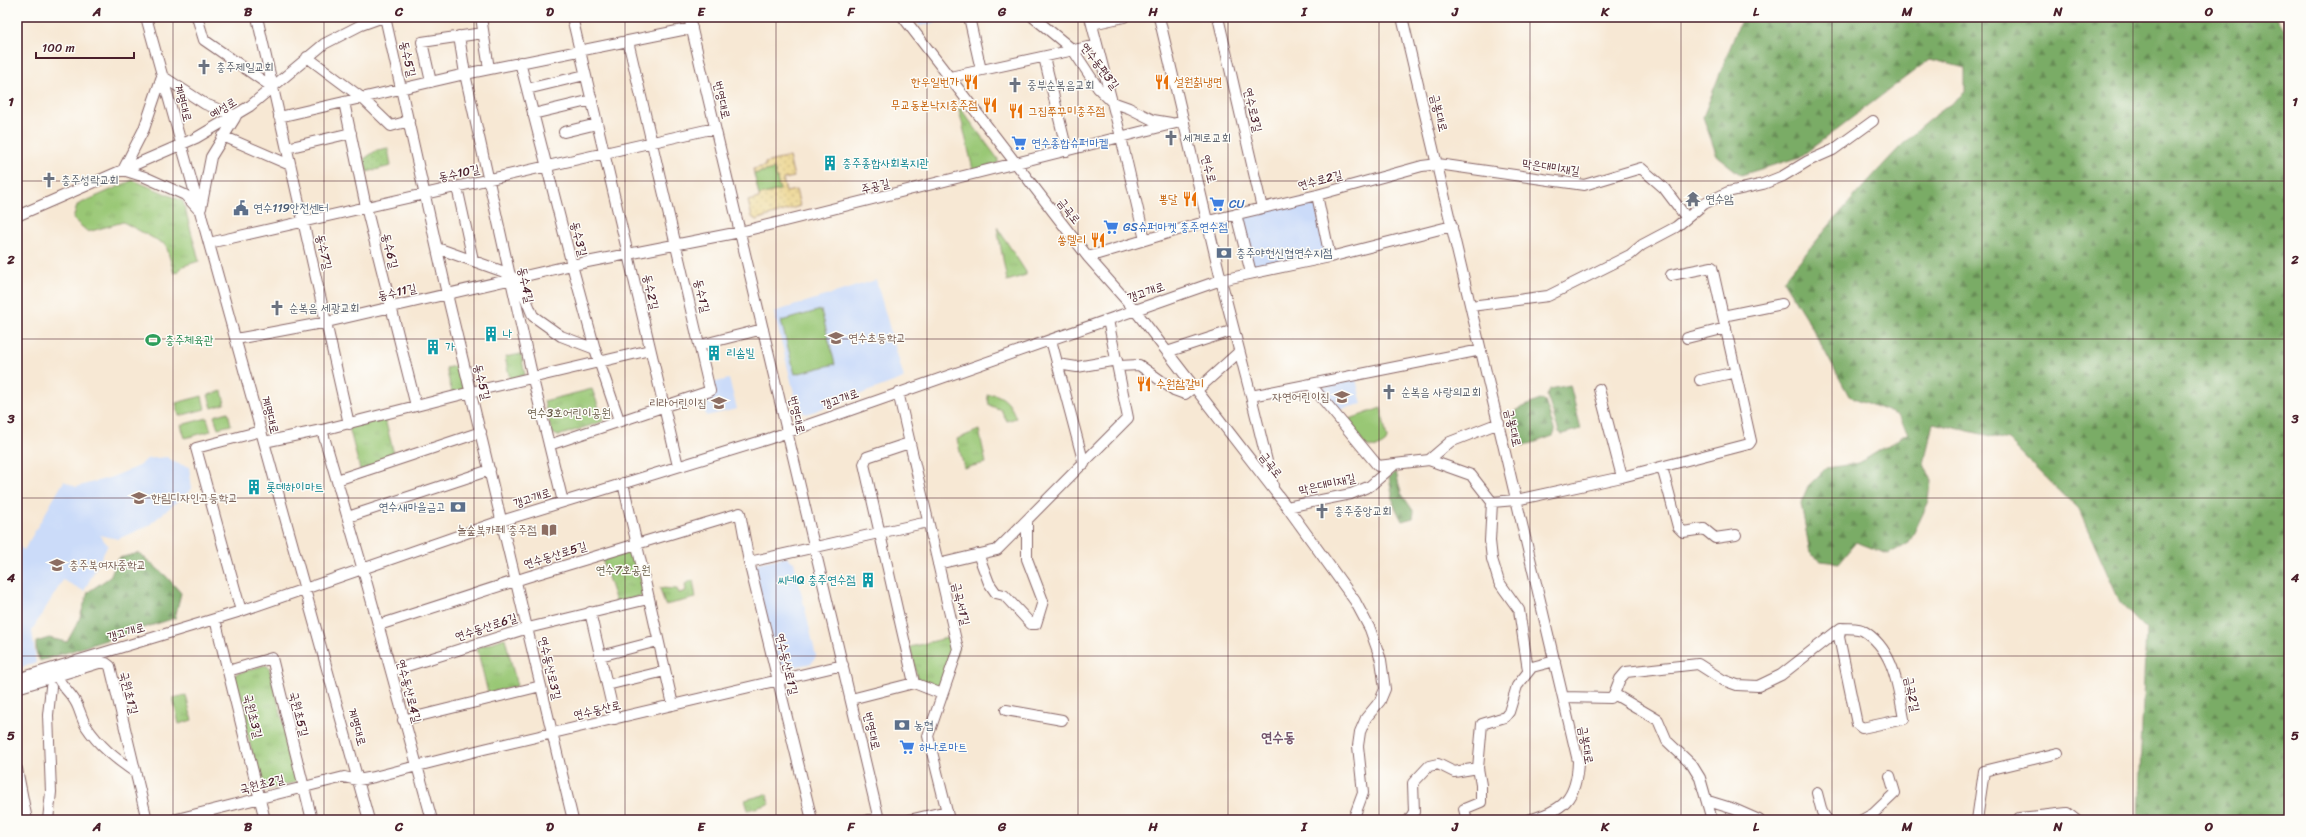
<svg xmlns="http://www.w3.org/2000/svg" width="2306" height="837" font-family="Sriracha,'Poor Story',sans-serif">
<defs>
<pattern id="grass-dots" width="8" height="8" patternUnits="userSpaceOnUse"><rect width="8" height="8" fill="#99c775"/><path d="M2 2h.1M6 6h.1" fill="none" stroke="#85aa65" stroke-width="1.8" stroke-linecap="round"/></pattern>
<pattern id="forest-firs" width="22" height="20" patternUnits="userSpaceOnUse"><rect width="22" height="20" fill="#7aac66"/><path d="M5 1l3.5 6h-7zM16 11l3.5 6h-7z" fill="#668b54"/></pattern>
<pattern id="sand-dots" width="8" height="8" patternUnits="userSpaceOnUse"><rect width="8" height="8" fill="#eeda9e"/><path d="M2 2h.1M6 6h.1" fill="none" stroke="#cebb88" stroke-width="1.8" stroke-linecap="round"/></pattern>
<pattern id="park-tufts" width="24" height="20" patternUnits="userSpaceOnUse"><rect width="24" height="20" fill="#99c775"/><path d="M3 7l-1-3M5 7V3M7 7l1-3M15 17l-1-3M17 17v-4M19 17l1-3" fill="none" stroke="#85aa65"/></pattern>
</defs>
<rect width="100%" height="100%" fill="#fdfcf7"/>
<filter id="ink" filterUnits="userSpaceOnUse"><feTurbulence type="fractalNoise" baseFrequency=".025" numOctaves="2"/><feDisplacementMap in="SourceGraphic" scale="8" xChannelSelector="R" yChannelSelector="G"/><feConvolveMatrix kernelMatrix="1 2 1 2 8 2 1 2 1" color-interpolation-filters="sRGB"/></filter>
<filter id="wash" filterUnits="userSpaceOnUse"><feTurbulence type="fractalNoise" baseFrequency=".012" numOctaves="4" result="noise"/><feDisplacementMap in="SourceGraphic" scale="16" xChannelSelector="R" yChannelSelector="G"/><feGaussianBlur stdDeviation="0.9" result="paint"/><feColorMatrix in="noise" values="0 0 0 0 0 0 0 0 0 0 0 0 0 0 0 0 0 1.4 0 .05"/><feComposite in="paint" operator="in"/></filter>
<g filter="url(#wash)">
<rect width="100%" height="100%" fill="#f7e8d4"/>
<path fill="#cbdbf9" d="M913,17H959L920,26Z
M1314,196L1325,251L1249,268L1236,214Z
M876,280L904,378L807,414L800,411L797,405L774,312Z
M729,379L737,409L706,416L701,397L712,383Z
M1356,379L1362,404L1336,410L1317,388Z
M167,457L176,463L189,467L192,489L148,526L118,539L99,535L108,545L84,591L63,580L32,630L36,663L17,669V545L24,550L64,481L76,487L112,477L139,466L147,459Z
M786,557L794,562L816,656L812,663L780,670L753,569L757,563Z"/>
<path fill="url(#grass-dots)" stroke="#727350" d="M388,148L391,166L367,172L364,159L377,150Z"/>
<path fill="url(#forest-firs)" stroke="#626648" d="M1742,17H2275L2289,36V820H2138L2146,629L2120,602L2079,510L2008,440L1933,423L1924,464L1931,480L1929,501L1909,543L1888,554L1856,542L1839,563L1821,561L1810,553L1801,503L1808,486L1826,468L1859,463L1908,433L1897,415L1849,396L1811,326L1783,281C1826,229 1869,177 1917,130C1932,116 1950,106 1965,92V68L1930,59L1800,157L1741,175L1717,156L1703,117Z
M1570,385L1581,429L1562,434L1559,432L1547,396L1550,389Z
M1542,399L1545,401L1555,432L1553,436L1524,446L1518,441L1513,417L1516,410Z
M1396,472L1401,493L1414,512L1413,518L1402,521L1394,505L1389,477Z
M139,553L166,576L181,593L175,618L40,661L36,652V642L49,638L67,642L79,620L88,592L110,577L119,558Z"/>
<path fill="url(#sand-dots)" stroke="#9c7c64" d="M789,157L794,177L783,179L786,192L796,190L800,206L756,220L752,217L748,201L759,198V195L779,190L774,169L754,174L753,169L765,166V163Z"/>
<path fill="url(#park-tufts)" stroke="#727350" d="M958,105L998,159V163L973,170Z
M133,180L183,201L199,261L183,266L178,272L174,273L166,245L123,222L88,232L73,219L77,205Z
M997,227L1026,272V275L1007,281Z
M521,354L525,375L510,379L505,357Z
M459,365L465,390L452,393L446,368Z
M592,389L604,421L558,436L552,433L544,401Z
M994,394C1007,398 1011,406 1016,418L1007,421L1001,410L989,405L987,395Z
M385,419L395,458L360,470L349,427Z
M979,430L986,463L964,468L957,439Z
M633,549L644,593L642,596L616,602L602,559Z
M693,580L696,598L665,605L660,588L677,589L679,593L686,591L685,584Z
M955,636L958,649L945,685L934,687L918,680L910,647Z
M505,638L517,686L488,693L477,648Z
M265,665L269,667L298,779L296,782L266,790L261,788L233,677L236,674Z
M186,695L192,720L179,724L173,698Z
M767,794L769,804L748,810L745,800Z"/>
<path fill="#99c775" stroke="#727350" d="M774,169L780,190L759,195L754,174Z
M821,310L835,364L795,374L781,321Z
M222,391L225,404L212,408L208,395Z
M202,396L205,409L179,416L176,403Z
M1381,408L1387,438L1386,442C1369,458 1356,435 1346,424L1347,420Z
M228,412L231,425L218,428L214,416Z
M207,418L211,431L185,438L181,425Z"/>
</g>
<g filter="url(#ink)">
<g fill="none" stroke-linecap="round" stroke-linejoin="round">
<g stroke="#876566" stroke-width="12">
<path id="minor" d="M146,17L369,820
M197,17L204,40L272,87
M257,17L349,424
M385,17L447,294L573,820
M481,17L489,69
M572,17L678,466
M689,17L879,820
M903,17L1088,257L1134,309L1287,507L1355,601L1370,629L1381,660L1385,689L1380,701L1366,718L1360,732L1358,746L1363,793L1353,820
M969,17L981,70
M1033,17L1073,50L1098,88L1112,102L1129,108L1153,120L1171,123
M1090,17L1121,137L1145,240
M1159,17L1221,280L1251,396L1481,350
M1218,17L1262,208
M1402,17L1578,761C1577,799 1563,811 1528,820
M1092,24L1124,17
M459,36L465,74L533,379L563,502
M307,57L362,98L391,126L409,121
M1044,57L1067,151
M520,62L572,265L595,349L619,420
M162,76L205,104L236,116
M950,77L1097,45
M431,82L422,42L483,33
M527,89L585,75
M344,102L366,207L416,406
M533,114L592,100
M279,117L465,74L692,28
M564,132L597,124
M223,136L290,165
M287,148L351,133
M123,170L144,129L162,76
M123,170L145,177L185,195L198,209
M457,187L473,260
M1317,195L1330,257
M201,208L211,157L235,118
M1236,214L1251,273
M17,216L196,138L250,106L324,44L361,25L383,17
M209,243L715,128
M437,248L510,274
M1088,257L1208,221L1317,195L1422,166L1438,164L1584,185L1641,168L1664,188L1686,217
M517,278L533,316L561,336L595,349
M1471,306L1548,296L1630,255L1642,245L1676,227L1704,204L1728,192L1763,184L1783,176L1808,161L1833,150L1873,121
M1723,316L1782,304
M1687,338L1726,328
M236,339L327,322L572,265L740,232L1184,121
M1051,340L1084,464
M700,345L763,329
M1167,352L1234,330
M1057,364L1077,367L1117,360
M1119,366L1139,365L1174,390L1185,394L1194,387
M1700,380L1736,372
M1311,385L1378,466L1395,464
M1599,389L1622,477
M1197,390L1239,352
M898,392L958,649L928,736L949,820
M1251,396L1273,486
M322,430L365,577L432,820
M264,442L322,430L471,392L650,350
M909,443L867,457L864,464L914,683
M549,445L710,391L628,41
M1429,460L1471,475L1492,502L1516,500L1622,477L1749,444L1751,441L1712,267L1671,275
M1662,467L1678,527L1683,532L1704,529L1715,538L1736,535
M337,480L481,432
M623,483L673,705
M1492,502L1490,541L1492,559L1499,582L1519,610L1528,670
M1287,507L1351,494L1370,486L1395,464L1429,460L1450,442L1499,423
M348,517L490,470
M978,554L989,583L996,593L1004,595L1031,624H1036L1043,601L1027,559V520
M749,562L928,522
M938,564L997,550L1128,418L1108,320
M241,611L196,448L261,431
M590,612L615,719
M215,619L265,820
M379,625L527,577L740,513L749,562L812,820
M600,656L658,641
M228,671L272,658L312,820
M391,671L528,628L648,599
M57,676C61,686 69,691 75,701C80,709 81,718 86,726C99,746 116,759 135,772
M17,679L241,611L495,523L768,439L1221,280L1330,257L1452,226
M607,685L665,671
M17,688L99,663H106L110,666L147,820
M1614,694L1620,679L1626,672L1698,664L1723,680L1737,685L1758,686L1781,675L1841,628C1847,628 1857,628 1862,630C1894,648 1898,687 1904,719L1862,728L1857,724L1839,637L1841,628
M1563,697L1611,698L1614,694L1658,720L1667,741L1692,765L1700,778L1712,820
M851,699L914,683L942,694
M1006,710L1062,720
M403,720L541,686
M17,769L27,820
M1817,793L1822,812L1827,820
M1708,801L1734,809L1759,820
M48,820L51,792L48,715L51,687
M173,820L344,777L358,780L374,777L484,749L843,665
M868,820L879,818
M909,820L947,811
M1409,820L1414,812L1413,783L1429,766L1438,764L1454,772L1478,768
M1467,820L1464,809L1481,802V785L1478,768L1482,724L1505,717L1509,712L1517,686L1532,667L1555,661
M1862,820L1873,814L1895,793L1890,776
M1977,820L1984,771L2058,753
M2018,820L2019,818L2067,813L2076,820"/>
</g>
<use href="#minor" stroke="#fff" stroke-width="10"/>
</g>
</g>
<path fill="none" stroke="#4a1f2b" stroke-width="1" stroke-opacity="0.55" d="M173,17V820M324,17V820M474,17V820M625,17V820M776,17V820M927,17V820M1078,17V820M1228,17V820M1379,17V820M1530,17V820M1681,17V820M1832,17V820M1982,17V820M2133,17V820M17,181H2289M17,339H2289M17,498H2289M17,656H2289"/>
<defs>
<g id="church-bare" transform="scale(1.2)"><path d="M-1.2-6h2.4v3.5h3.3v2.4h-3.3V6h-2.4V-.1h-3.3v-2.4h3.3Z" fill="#6b7280" stroke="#fdfcf7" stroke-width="2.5" paint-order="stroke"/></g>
<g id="restaurant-bare" transform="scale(1.2)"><path d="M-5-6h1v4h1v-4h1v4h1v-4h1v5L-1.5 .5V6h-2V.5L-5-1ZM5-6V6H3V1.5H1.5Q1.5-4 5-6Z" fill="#e8710a" stroke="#fdfcf7" stroke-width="2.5" paint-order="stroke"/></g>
<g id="supermarket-bare" transform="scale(1.2)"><path d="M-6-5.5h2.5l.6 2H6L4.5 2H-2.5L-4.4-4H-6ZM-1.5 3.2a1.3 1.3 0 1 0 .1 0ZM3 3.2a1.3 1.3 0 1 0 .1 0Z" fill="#3f7fe0" stroke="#fdfcf7" stroke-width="2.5" paint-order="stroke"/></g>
<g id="building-bare" transform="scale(1.2)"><path d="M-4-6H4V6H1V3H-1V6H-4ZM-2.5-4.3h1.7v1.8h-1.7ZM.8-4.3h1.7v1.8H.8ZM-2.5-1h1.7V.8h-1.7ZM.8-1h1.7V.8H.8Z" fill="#0f9aa8" stroke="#fdfcf7" stroke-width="2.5" paint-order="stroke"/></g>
<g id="temple-bare" transform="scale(1.2)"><path d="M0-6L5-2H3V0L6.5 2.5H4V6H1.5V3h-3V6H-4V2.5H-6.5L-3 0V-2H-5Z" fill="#6b7280" stroke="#fdfcf7" stroke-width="2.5" paint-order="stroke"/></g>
<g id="civic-bare" transform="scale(1.2)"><path d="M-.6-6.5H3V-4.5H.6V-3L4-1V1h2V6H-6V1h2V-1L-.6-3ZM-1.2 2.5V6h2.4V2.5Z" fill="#5c6f8a" stroke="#fdfcf7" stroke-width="2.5" paint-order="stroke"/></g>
<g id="bank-bare" transform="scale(1.2)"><path d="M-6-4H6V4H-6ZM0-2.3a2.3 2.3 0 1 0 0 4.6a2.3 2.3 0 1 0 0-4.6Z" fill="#5c6f8a" stroke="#fdfcf7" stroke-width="2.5" paint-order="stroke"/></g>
<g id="school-bare" transform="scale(1.2)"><path d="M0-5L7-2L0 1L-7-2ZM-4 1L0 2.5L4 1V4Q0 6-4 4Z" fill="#8d6e63" stroke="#fdfcf7" stroke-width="2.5" paint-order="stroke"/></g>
<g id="stadium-bare" transform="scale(1.2)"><path d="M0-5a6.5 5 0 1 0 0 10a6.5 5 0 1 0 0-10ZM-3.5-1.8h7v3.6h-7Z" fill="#2e9e5b" stroke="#fdfcf7" stroke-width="2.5" paint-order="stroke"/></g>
<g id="library-bare" transform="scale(1.2)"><path d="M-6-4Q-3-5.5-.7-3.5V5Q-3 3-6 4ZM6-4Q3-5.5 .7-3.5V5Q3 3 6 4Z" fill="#8d6e63" stroke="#fdfcf7" stroke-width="2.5" paint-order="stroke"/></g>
</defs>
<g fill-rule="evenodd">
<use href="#church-bare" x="204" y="67"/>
<use href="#restaurant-bare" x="971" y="82"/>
<use href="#restaurant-bare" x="1162" y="82"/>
<use href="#church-bare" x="1015" y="85"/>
<use href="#restaurant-bare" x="990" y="105"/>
<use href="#restaurant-bare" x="1016" y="111"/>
<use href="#church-bare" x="1171" y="138"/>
<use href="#supermarket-bare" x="1019" y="143"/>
<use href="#building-bare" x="830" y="163"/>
<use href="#church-bare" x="49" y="180"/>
<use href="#restaurant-bare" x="1190" y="199"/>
<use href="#temple-bare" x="1693" y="199"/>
<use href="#supermarket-bare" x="1217" y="204"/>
<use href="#civic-bare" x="241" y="208"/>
<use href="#supermarket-bare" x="1111" y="227"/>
<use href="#restaurant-bare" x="1098" y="240"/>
<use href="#bank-bare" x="1224" y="253"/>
<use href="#church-bare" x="277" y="308"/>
<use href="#building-bare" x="491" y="334"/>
<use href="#school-bare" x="836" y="338"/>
<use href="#stadium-bare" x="153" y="340"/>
<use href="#building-bare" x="433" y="347"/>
<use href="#building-bare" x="714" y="353"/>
<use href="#restaurant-bare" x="1144" y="384"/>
<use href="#church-bare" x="1389" y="392"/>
<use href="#school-bare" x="1342" y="397"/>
<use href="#school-bare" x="719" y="403"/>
<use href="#building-bare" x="254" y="487"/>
<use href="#school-bare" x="139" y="498"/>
<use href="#bank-bare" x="458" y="507"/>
<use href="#church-bare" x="1322" y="511"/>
<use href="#library-bare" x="549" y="530"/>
<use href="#school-bare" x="57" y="565"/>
<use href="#building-bare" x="868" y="580"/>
<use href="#bank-bare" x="902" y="725"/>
<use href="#supermarket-bare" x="907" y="747"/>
</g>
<g text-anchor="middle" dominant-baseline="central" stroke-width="3" stroke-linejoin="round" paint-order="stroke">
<g font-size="12" fill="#4a1f2b" stroke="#fdfcf7">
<text transform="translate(408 59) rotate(77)">동수5길</text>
<text transform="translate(1100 66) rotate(53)">연수동편3길</text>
<text transform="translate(722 100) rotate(77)">번영대로</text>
<text transform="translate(183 103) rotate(75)">계명대로</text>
<text transform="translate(223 108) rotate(-31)">예성로</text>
<text transform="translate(1253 110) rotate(77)">연수로3길</text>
<text transform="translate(1439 113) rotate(76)">금봉대로</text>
<text transform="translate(1551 167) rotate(8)">막은대미재길</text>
<text transform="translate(1209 169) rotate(77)">연수로</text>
<text transform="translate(459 173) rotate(-12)">동수10길</text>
<text transform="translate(1320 180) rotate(-15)">연수로2길</text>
<text transform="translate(875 186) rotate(-14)">주공길</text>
<text transform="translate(1069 211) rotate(52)">금곡로</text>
<text transform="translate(579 239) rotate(76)">동수3길</text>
<text transform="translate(390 251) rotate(76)">동수6길</text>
<text transform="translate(324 252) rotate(77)">동수7길</text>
<text transform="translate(526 285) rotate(78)">동수4길</text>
<text transform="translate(397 292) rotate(-13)">동수11길</text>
<text transform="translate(651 292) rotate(78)">동수2길</text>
<text transform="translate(1146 292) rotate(-19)">갱고개로</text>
<text transform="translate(702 296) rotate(77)">동수1길</text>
<text transform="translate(482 382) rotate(76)">동수5길</text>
<text transform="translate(840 399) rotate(-20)">갱고개로</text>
<text transform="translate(270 415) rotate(75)">계명대로</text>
<text transform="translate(797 415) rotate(77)">번영대로</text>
<text transform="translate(1513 428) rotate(77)">금봉대로</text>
<text transform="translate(1271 465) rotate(52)">금곡로</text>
<text transform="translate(1327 484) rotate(-13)">막은대미재길</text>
<text transform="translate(532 498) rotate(-18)">갱고개로</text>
<text transform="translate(555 555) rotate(-17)">연수동산로5길</text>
<text transform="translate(961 604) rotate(77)">금곡서1길</text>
<text transform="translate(486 627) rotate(-18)">연수동산로6길</text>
<text transform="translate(126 632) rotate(-16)">갱고개로</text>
<text transform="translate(787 664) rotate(77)">연수동산로1길</text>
<text transform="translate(550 668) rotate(77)">연수동산로3길</text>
<text transform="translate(409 691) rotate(75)">연수동산로4길</text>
<text transform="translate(129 693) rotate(76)">국원초1길</text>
<text transform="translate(1912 694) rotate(79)">금곡2길</text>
<text transform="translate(597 710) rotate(-13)">연수동산로</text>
<text transform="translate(299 714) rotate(76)">국원초5길</text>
<text transform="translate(253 716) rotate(76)">국원초3길</text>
<text transform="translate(357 727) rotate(74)">계명대로</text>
<text transform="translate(872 731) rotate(77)">번영대로</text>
<text transform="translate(1586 745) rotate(80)">금봉대로</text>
<text transform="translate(262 784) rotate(-14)">국원초2길</text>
</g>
<g font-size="12" fill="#5b616d" stroke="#fdfcf7" text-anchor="start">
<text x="216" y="67">충주제일교회</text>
<text x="1027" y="85">중부순복음교회</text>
<text x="1183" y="138">세계로교회</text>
<text x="61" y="180">충주성락교회</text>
<text x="1705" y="199">연수암</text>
<text x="289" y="308">순복음 세광교회</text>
<text x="1401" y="392">순복음 사랑의교회</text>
<text x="1334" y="511">충주중앙교회</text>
</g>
<g font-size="12" fill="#c56008" stroke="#fdfcf7" text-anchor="end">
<text x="959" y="82">한우일번가</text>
<text x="1174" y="82" text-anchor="start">설원칡냉면</text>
<text x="978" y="105">무교동본낙지충주점</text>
<text x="1028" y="111" text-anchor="start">그집쭈꾸미충주점</text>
<text x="1178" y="199">뽕달</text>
<text x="1086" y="240">쏭델리</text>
<text x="1156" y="384" text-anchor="start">수원참갈비</text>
</g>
<g font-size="12" fill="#366cbe" stroke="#fdfcf7" text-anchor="start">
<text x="1031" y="143">연수종합슈퍼마켙</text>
<text x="1229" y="204">CU</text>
<text x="1123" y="227">GS슈퍼마켓 충주연수점</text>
<text x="919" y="747">하나로마트</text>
</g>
<g font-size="12" fill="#0d838f" stroke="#fdfcf7" text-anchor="start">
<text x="842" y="163">충주종합사회복지관</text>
<text x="503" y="334">나</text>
<text x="445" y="347">가</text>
<text x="726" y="353">리솜빌</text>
<text x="266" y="487">롯데하이마트</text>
<text x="856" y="580" text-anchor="end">씨네Q 충주연수점</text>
</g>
<g font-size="12" fill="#4e5e75" stroke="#fdfcf7" text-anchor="start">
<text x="253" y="208">연수119안전센터</text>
<text x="1236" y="253">충주야현신협연수지점</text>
<text x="446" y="507" text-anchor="end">연수새마을금고</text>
<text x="914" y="725">농협</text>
</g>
<g font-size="12" fill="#785e54" stroke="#fdfcf7" text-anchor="start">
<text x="848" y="338">연수초등학교</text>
<text x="1330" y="397" text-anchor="end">자연어린이집</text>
<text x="707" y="403" text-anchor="end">리라어린이집</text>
<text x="151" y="498">한림디자인고등학교</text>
<text x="537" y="530" text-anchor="end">놀숲북카페 충주점</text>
<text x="69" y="565">충주북여자중학교</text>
</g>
<g font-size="12" fill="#27864d" stroke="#fdfcf7" text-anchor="start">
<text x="165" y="340">충주체육관</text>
</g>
<g font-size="12" fill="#665a45" stroke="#fdfcf7">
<text x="569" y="413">연수3호어린이공원</text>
<text x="623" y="570">연수7호공원</text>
</g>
<g font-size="14" font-weight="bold" fill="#73536c" stroke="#fdfcf7">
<text x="1278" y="737">연수동</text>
</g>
</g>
<rect width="2306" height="837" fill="none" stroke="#fdfcf7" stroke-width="44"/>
<path d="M36 52v6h98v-6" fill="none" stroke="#4a1f2b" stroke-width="2"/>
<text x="42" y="52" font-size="12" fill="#4a1f2b" stroke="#fdfcf7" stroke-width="3" paint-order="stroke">100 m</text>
<rect x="22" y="22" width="2262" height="793" fill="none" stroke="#4a1f2b" stroke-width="1.5"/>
<g font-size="13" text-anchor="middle" font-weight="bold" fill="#4a1f2b">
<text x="97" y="16">A</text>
<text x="248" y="16">B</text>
<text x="399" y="16">C</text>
<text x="550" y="16">D</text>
<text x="701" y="16">E</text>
<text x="851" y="16">F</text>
<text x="1002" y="16">G</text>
<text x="1153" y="16">H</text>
<text x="1304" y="16">I</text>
<text x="1455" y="16">J</text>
<text x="1605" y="16">K</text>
<text x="1756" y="16">L</text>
<text x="1907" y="16">M</text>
<text x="2058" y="16">N</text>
<text x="2209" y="16">O</text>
<text x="11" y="106">1</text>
<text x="2295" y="106">1</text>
<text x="11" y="264">2</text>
<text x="2295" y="264">2</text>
<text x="11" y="423">3</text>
<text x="2295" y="423">3</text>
<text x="11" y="582">4</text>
<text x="2295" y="582">4</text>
<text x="11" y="740">5</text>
<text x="2295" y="740">5</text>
<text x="97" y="831">A</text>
<text x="248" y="831">B</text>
<text x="399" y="831">C</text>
<text x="550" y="831">D</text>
<text x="701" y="831">E</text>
<text x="851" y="831">F</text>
<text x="1002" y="831">G</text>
<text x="1153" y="831">H</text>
<text x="1304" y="831">I</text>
<text x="1455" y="831">J</text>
<text x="1605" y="831">K</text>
<text x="1756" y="831">L</text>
<text x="1907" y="831">M</text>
<text x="2058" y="831">N</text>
<text x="2209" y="831">O</text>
</g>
</svg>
